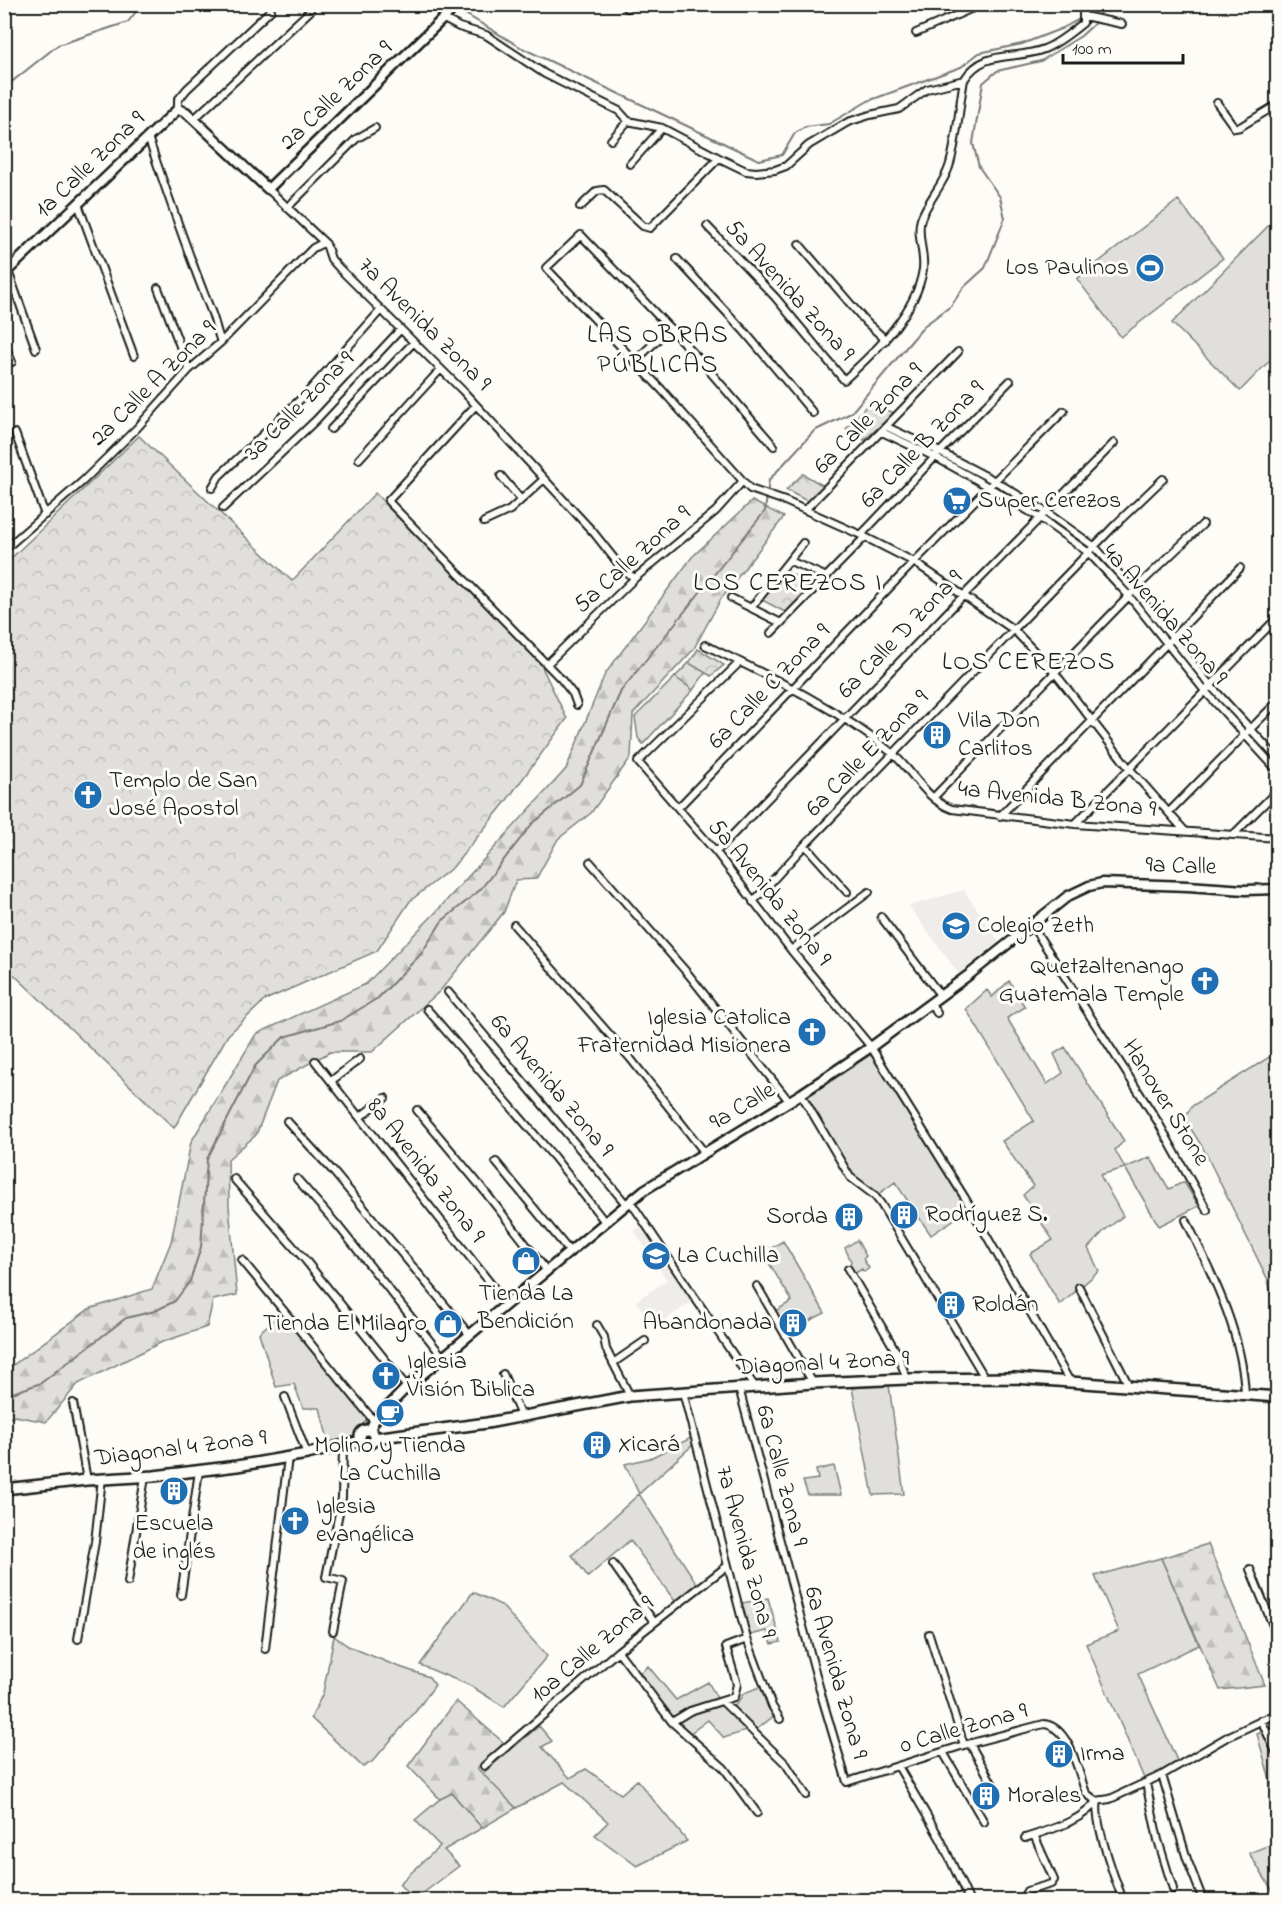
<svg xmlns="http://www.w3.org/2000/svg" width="1282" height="1905" font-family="'Indie Flower',sans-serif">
<defs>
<pattern id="forest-firs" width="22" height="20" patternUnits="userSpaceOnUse" patternTransform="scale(1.5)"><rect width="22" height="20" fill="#e0dfdb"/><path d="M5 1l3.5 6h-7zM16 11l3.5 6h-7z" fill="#c0bfbb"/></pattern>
<pattern id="park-crowns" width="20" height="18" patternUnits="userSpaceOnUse" patternTransform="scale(1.5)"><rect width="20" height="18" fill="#e0dfdb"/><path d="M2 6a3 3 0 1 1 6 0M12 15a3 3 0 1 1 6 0" fill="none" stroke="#c0bfbb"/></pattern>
</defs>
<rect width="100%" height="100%" fill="#fdfcf7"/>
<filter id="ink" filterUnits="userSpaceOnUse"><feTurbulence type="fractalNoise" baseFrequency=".0167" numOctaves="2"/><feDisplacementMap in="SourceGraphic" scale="12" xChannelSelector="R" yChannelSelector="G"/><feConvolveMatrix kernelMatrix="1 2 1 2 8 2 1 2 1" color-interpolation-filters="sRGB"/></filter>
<g filter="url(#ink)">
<path fill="#eeede9" d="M964,890L1001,945L961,977L909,906Z
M642,1226L692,1302L654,1327L636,1301L667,1280L634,1231Z"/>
<path fill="#e0dfdb" stroke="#7e7e7c" stroke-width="1.5" d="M1178,200L1223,258L1121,337L1077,279Z
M1275,219L1278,221L1277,353L1240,391L1172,323Z
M675,677L693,690L643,744L638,738L635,717Z
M1009,981L1025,1007L1007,1018L1047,1084L1063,1073L1054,1054L1065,1047L1124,1141L1115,1150L1125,1168L1150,1157L1169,1189L1184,1182L1199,1206L1159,1226L1125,1168L1100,1175L1123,1216L1104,1231L1088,1248L1099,1271L1060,1305L1030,1254L1053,1240L1023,1195L1033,1186L1002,1141L1034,1121L966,1009L987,990L992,997Z
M870,1051L968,1210L931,1235L895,1182L877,1195L853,1178L805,1096Z
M1277,1052V1322L1268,1280L1203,1148L1184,1118L1192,1106Z
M857,1240L866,1256L863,1259L869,1268L864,1272L862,1269L852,1275L848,1269L851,1261L845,1248Z
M783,1241L825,1313L803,1324L799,1314L779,1325L772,1313L792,1301L763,1253Z
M281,1313L367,1419L354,1438L329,1444L320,1408H303L294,1384L276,1387L259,1333Z
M889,1385L904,1494L873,1495L852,1388Z
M695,1436L696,1442L639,1494L699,1587L677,1604L630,1540L588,1577L572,1555L639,1494L625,1464L650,1458Z
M834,1466L841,1495H808L803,1481L818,1479L816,1470Z
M1161,1558L1199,1645L1138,1674L1179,1765L1146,1783L1086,1644L1119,1631L1095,1576Z
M473,1592L501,1605L547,1656L504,1707L471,1686L420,1665Z
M768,1598L781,1642L772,1644L767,1631L746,1636L737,1604Z
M334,1636L348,1646L394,1665L429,1677L435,1685L416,1711L372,1762L363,1767L311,1718L323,1693Z
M648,1666L676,1700L708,1682L718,1700L672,1720L637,1675Z
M762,1686L774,1716L757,1729L739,1714L734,1707L744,1693Z
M721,1704L749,1730L724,1738L708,1720L689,1734L675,1722L684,1715Z
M539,1726L552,1741L542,1747L570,1778L586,1769L621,1794L637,1780L687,1841L637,1866L595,1835L608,1822L564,1782L516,1808L482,1774Z
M1262,1732L1277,1764V1804L1257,1734Z
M452,1793L482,1828L444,1850L459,1866L414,1900L399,1884L440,1846L415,1820L440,1799Z
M1277,1842V1898L1249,1853Z"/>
<path fill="url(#forest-firs)" stroke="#7e7e7c" stroke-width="1.5" d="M752,501L784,517L721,599L693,650L633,714L631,757L591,813L558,839L536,879L516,880L504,912L440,991L372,1052H330L277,1081L256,1135L228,1159L229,1206L237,1295L213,1300L207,1327L162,1342L78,1384L46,1422L15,1416L5,1420V1371L89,1309L152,1289L171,1242L191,1142L256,1034L366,984L436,912L566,769L605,674L692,557Z
M689,663L706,672L693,690L675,677Z
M1208,1544L1265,1685L1220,1690L1161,1558Z
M456,1701L504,1743L477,1768L516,1808L482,1828L452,1793L440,1799L408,1766Z"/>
<path fill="url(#park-crowns)" stroke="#7e7e7c" stroke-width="1.5" d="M868,404L895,413L864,440L846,429Z
M139,436L292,581L375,493L539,661L567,719L504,804L453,867L410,901L377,951L265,1000L228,1035L174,1128L4,965L5,564Z
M803,474L824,486L809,502L786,490Z
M787,572L814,584L787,613L762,600Z
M698,649L724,665L711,676L689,663Z"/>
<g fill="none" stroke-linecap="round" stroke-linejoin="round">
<path stroke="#797876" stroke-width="2" d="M458,6L467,15L522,48L759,160L782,155L795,133L805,127L829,124L868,101L961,67L979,53L1022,44L1063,28L1081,18
M1086,15L1104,5
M4,88L58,45L128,22L142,4
M4,1396L41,1383L126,1318L155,1311L175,1301L190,1281L201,1247L207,1159L255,1066L284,1037L340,1021L378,998L421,954L442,921L480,890L532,824L580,785L621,691L765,511L769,480L814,431L851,413L925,325L951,306L963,288L985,268L1005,218L1000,197L979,167L973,143L983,83L997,71L1041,61L1081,36L1094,24L1104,5"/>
<g stroke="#1c1c1c" stroke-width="10">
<path id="minor" d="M627,8L633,4
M1084,16L1122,24
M444,19L459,27L486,35L545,74L619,111L628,121L662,128L719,158L746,171L756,172L775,170L786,166L809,145L848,122L870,115L899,109L927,89L964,80
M916,33L982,4
M1217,103L1235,128L1240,127L1278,104
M178,109V100L187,89L271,10
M194,119L310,11
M148,137C168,196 188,254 211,311C215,321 217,332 221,342
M611,140L628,121
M630,164L662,128
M268,189L326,244L331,259L340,269L463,391L594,533L624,571L635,578
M78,204L134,356
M580,207L597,191L604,190L643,226L650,228L719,158
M287,208L356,139L375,128
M707,226L775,297L844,380C875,352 917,312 923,269C925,252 916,235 921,219C928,200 943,185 949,167C957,143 959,106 964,80C984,48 1014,61 1044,49C1057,44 1072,32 1083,23V4
M799,244L866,322L886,340
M677,259L744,331L813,413
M8,271L36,349
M158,288L189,370
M4,342L12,362
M635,361L670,328
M476,405L388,501L561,679L573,694L577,705
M887,427L932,448L995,481L1046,512L1095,547L1134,590L1210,685L1278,759
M331,429L413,343
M882,432L935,457L989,487L1040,518L1089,553L1129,596L1204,690L1278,771
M15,433L45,515
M774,446L700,360L581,235L546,268L662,390L750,489L785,501L861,535L914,562L1014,630L1055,673L1129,768L1184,830
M359,459L440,370
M501,476L521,500
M212,488L219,476L307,393L380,311
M223,508L316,420L400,330
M805,510L958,352
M484,522L510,510L544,479
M861,535L935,457L1010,381
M4,550L83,481L137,428L189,370L221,342L313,248L321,244H326
M790,561L827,577
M731,598L781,623
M751,608L803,543
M771,633L865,537
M705,645C769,676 836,707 892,753C912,770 926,800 952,809L1075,824L1278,838
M740,662L638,762L716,852L791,950L871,1047L965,1198L1069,1380
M547,664L635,578L716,511L742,482
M934,797L1129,596L1134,590L1203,524
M678,808L914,562L1064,411
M1169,812L1278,701
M1000,816L1240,568
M1075,824L1278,617
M1233,835L1278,790
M805,845L847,892
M716,852L964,595L1114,443
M590,862L689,975L789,1101
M753,902L805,845L1116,524L1163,479
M881,917L940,995
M1031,924L1158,1122L1207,1210
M514,925L630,1058L705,1153
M791,950L869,892
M448,992L626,1204
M930,1003L937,1013
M427,1009L554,1157L605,1222
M315,1061L506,1303
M331,1081L360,1059
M801,1094L850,1177L874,1195L881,1204L985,1378
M417,1110L482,1188L547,1271
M360,1117L385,1098
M287,1121L332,1170L469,1334
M496,1162L570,1252
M234,1179L306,1261L407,1387
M297,1179L339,1227L443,1357
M630,1201L755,1387
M1186,1220C1212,1274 1243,1334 1245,1395
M242,1260L374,1421
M848,1269L897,1353L907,1379
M757,1286L813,1383
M1079,1287L1129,1386
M597,1325L604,1337L606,1349L630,1396
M613,1363L645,1341
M503,1374L521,1416
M739,1388L823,1701L847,1782L964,1745L1044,1724C1070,1727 1078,1772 1086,1793L1096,1801L1110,1799L1162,1775L1227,1737L1278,1713
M683,1392L747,1639L772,1706L780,1719
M285,1397L307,1454
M73,1403L87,1480
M613,1564L654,1622
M1250,1569L1278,1638
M128,1582L145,1477
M181,1595L199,1471
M333,1631L343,1581L326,1577L342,1498L343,1445
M929,1634L964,1745
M78,1639L95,1542L102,1478
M265,1649L288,1457
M618,1651L672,1722L724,1768L757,1813
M723,1702L786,1764L806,1795
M1261,1720L1278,1756
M672,1722L690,1711L734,1697L737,1684L726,1647L747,1639
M970,1744L997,1792
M943,1752L984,1822
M484,1766L618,1651L727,1566
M898,1766L941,1840L969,1900
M1162,1775L1187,1859L1203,1900
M1146,1783L1158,1840L1173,1889
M1098,1801C1093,1820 1115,1880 1123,1900
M1025,1838C1046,1831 1084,1821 1096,1801
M1025,1900L1024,1896L1027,1891L1051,1884L1054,1880L1034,1835"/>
</g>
<g stroke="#1c1c1c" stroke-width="13">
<path id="tertiary" d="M4,274L178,109L186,112L268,189L458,4
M370,1430L374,1421L407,1387L644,1190L801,1094L871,1047L970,974L1068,896L1089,886L1102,883L1188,886L1245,890L1278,889"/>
</g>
<g stroke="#1c1c1c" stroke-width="14">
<path id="secondary" d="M360 1437a7 7 0 1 1 14 0a7 7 0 1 1-14 0Z
M374,1438L487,1423L630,1396L813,1383L907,1379L1015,1378L1278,1397
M4,1489L87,1480L154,1476L237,1466L307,1454L361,1441"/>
</g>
<use href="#minor" stroke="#fdfcf7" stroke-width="6"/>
<use href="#tertiary" stroke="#fdfcf7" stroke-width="8"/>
<use href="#secondary" stroke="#fdfcf7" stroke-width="9"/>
</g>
</g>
<defs>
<g id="stadium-disc" transform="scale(1.5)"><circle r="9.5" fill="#1f6fb2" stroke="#fdfcf7"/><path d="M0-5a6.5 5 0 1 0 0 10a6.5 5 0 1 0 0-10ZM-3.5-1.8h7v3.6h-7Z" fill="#fff"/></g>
<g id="supermarket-disc" transform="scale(1.5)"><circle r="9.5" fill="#1f6fb2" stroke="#fdfcf7"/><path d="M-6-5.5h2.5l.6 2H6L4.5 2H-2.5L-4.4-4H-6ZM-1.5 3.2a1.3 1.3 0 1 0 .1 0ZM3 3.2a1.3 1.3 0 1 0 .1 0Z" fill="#fff"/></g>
<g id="building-disc" transform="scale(1.5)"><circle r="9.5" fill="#1f6fb2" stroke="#fdfcf7"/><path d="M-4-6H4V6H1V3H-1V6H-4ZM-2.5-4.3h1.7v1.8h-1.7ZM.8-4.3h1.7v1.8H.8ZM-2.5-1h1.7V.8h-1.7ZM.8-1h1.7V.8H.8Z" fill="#fff"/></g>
<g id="church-disc" transform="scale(1.5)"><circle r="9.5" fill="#1f6fb2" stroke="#fdfcf7"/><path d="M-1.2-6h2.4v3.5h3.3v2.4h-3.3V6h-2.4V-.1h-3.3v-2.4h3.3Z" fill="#fff"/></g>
<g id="school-disc" transform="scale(1.5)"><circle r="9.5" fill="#1f6fb2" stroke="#fdfcf7"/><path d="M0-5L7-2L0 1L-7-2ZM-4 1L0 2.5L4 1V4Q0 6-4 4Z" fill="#fff"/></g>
<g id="shop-disc" transform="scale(1.5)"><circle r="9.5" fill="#1f6fb2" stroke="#fdfcf7"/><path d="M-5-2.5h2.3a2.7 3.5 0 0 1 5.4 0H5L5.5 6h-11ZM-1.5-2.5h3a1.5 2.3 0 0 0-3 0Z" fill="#fff"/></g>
<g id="cafe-disc" transform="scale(1.5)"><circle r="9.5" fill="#1f6fb2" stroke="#fdfcf7"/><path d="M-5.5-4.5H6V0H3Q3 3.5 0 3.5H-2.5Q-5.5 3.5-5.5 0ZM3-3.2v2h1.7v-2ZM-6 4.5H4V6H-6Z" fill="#fff"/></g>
</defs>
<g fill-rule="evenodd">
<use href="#stadium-disc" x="1150" y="268"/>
<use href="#supermarket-disc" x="957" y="501"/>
<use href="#building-disc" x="937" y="735"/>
<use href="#church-disc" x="88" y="795"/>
<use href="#school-disc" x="956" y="926"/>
<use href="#church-disc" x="1205" y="981"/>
<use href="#church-disc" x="812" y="1032"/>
<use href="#building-disc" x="904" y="1215"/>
<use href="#building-disc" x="849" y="1217"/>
<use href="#school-disc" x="656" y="1256"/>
<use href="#shop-disc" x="526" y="1261"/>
<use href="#building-disc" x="951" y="1305"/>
<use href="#building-disc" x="793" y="1323"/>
<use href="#shop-disc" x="448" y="1324"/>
<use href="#church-disc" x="386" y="1376"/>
<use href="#cafe-disc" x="390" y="1413"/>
<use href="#building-disc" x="597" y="1445"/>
<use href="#building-disc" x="174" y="1491"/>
<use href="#church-disc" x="295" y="1521"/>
<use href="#building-disc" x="1059" y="1754"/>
<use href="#building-disc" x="986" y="1796"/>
</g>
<g text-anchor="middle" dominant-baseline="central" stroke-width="6" stroke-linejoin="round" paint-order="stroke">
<g font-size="24" fill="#1c1c1c" stroke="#fdfcf7">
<text transform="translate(337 96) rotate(-44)">2a Calle Zona 9</text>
<text transform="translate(91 165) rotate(-44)">1a Calle Zona 9</text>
<text transform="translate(789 291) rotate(48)">5a Avenida Zona 9</text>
<text transform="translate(424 325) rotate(45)">7a Avenida Zona 9</text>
<text transform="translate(154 384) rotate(-45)">2a Calle A Zona 9</text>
<text transform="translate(300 407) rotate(-45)">3a Calle Zona 9</text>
<text transform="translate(869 419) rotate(-46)">6a Calle Zona 9</text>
<text transform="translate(923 445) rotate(-46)">6a Calle B Zona 9</text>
<text transform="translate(633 560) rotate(-42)">5a Calle Zona 9</text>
<text transform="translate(1164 615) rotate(49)">4a Avenida Zona 9</text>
<text transform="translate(901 635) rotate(-46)">6a Calle D Zona 9</text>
<text transform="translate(770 687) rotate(-46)">6a Calle C Zona 9</text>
<text transform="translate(868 754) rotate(-46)">6a Calle E Zona 9</text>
<text transform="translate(1057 800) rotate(6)">4a Avenida B Zona 9</text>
<text transform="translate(1181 867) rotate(2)">9a Calle</text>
<text transform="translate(769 893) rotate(51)">5a Avenida Zona 9</text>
<text transform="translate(551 1086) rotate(50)">6a Avenida Zona 9</text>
<text transform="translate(1165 1103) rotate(58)">Hanover Stone</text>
<text transform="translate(743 1107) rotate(-31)">9a Calle</text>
<text transform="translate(425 1171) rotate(52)">8a Avenida Zona 9</text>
<text transform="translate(823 1364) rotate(-3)">Diagonal 4 Zona 9</text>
<text transform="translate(181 1449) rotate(-7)">Diagonal 4 Zona 9</text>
<text transform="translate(781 1476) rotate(75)">6a Calle Zona 9</text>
<text transform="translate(745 1552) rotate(75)">7a Avenida Zona 9</text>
<text transform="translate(593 1650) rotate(-40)">10a Calle Zona 9</text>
<text transform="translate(835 1673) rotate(74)">6a Avenida Zona 9</text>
<text transform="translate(964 1729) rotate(-16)">0 Calle Zona 9</text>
</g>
<g font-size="24" fill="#1c1c1c" stroke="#fdfcf7" text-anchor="start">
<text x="1129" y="268" text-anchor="end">Los Paulinos</text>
<text x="978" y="501">Super Cerezos</text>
<text x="958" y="721">Vila Don<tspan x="958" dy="28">Carlitos</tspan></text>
<text x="109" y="781">Templo de San<tspan x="109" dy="28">José Apostol</tspan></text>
<text x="977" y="926">Colegio Zeth</text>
<text x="1184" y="967" text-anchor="end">Quetzaltenango<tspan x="1184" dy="28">Guatemala Temple</tspan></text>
<text x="791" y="1018" text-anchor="end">Iglesia Catolica<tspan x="791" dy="28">Fraternidad Misionera</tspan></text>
<text x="925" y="1215">Rodríguez S.</text>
<text x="828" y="1217" text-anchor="end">Sorda</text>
<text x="677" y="1256">La Cuchilla</text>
<text x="526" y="1294" text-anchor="middle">Tienda La<tspan x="526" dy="28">Bendición</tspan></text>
<text x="972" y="1305">Roldán</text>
<text x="772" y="1323" text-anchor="end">Abandonada</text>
<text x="427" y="1324" text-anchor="end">Tienda El Milagro</text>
<text x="407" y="1362">Iglesia<tspan x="407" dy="28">Visión Biblica</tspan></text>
<text x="618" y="1445">Xicará</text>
<text x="390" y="1446" text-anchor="middle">Molino y Tienda<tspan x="390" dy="28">La Cuchilla</tspan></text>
<text x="316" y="1507">Iglesia<tspan x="316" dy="28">evangélica</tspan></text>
<text x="174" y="1524" text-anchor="middle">Escuela<tspan x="174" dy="28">de inglés</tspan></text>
<text x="1080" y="1754">Irma</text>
<text x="1007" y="1796">Morales</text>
</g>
<g font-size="26" letter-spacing="1.5" fill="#1c1c1c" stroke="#fdfcf7">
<text x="658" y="336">LAS OBRAS<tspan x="658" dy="30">PÚBLICAS</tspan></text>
<text x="788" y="584">LOS CEREZOS I</text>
<text x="1029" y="663">LOS CEREZOS</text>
</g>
</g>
<rect width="1282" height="1905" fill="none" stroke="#fdfcf7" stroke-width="24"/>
<rect x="12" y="12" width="1258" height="1881" fill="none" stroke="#1c1c1c" stroke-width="2" filter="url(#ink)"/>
<path d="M1063 54v9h120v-9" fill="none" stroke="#1c1c1c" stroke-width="3"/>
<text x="1072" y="54" font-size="18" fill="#1c1c1c" stroke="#fdfcf7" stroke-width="4.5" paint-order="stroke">100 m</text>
</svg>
